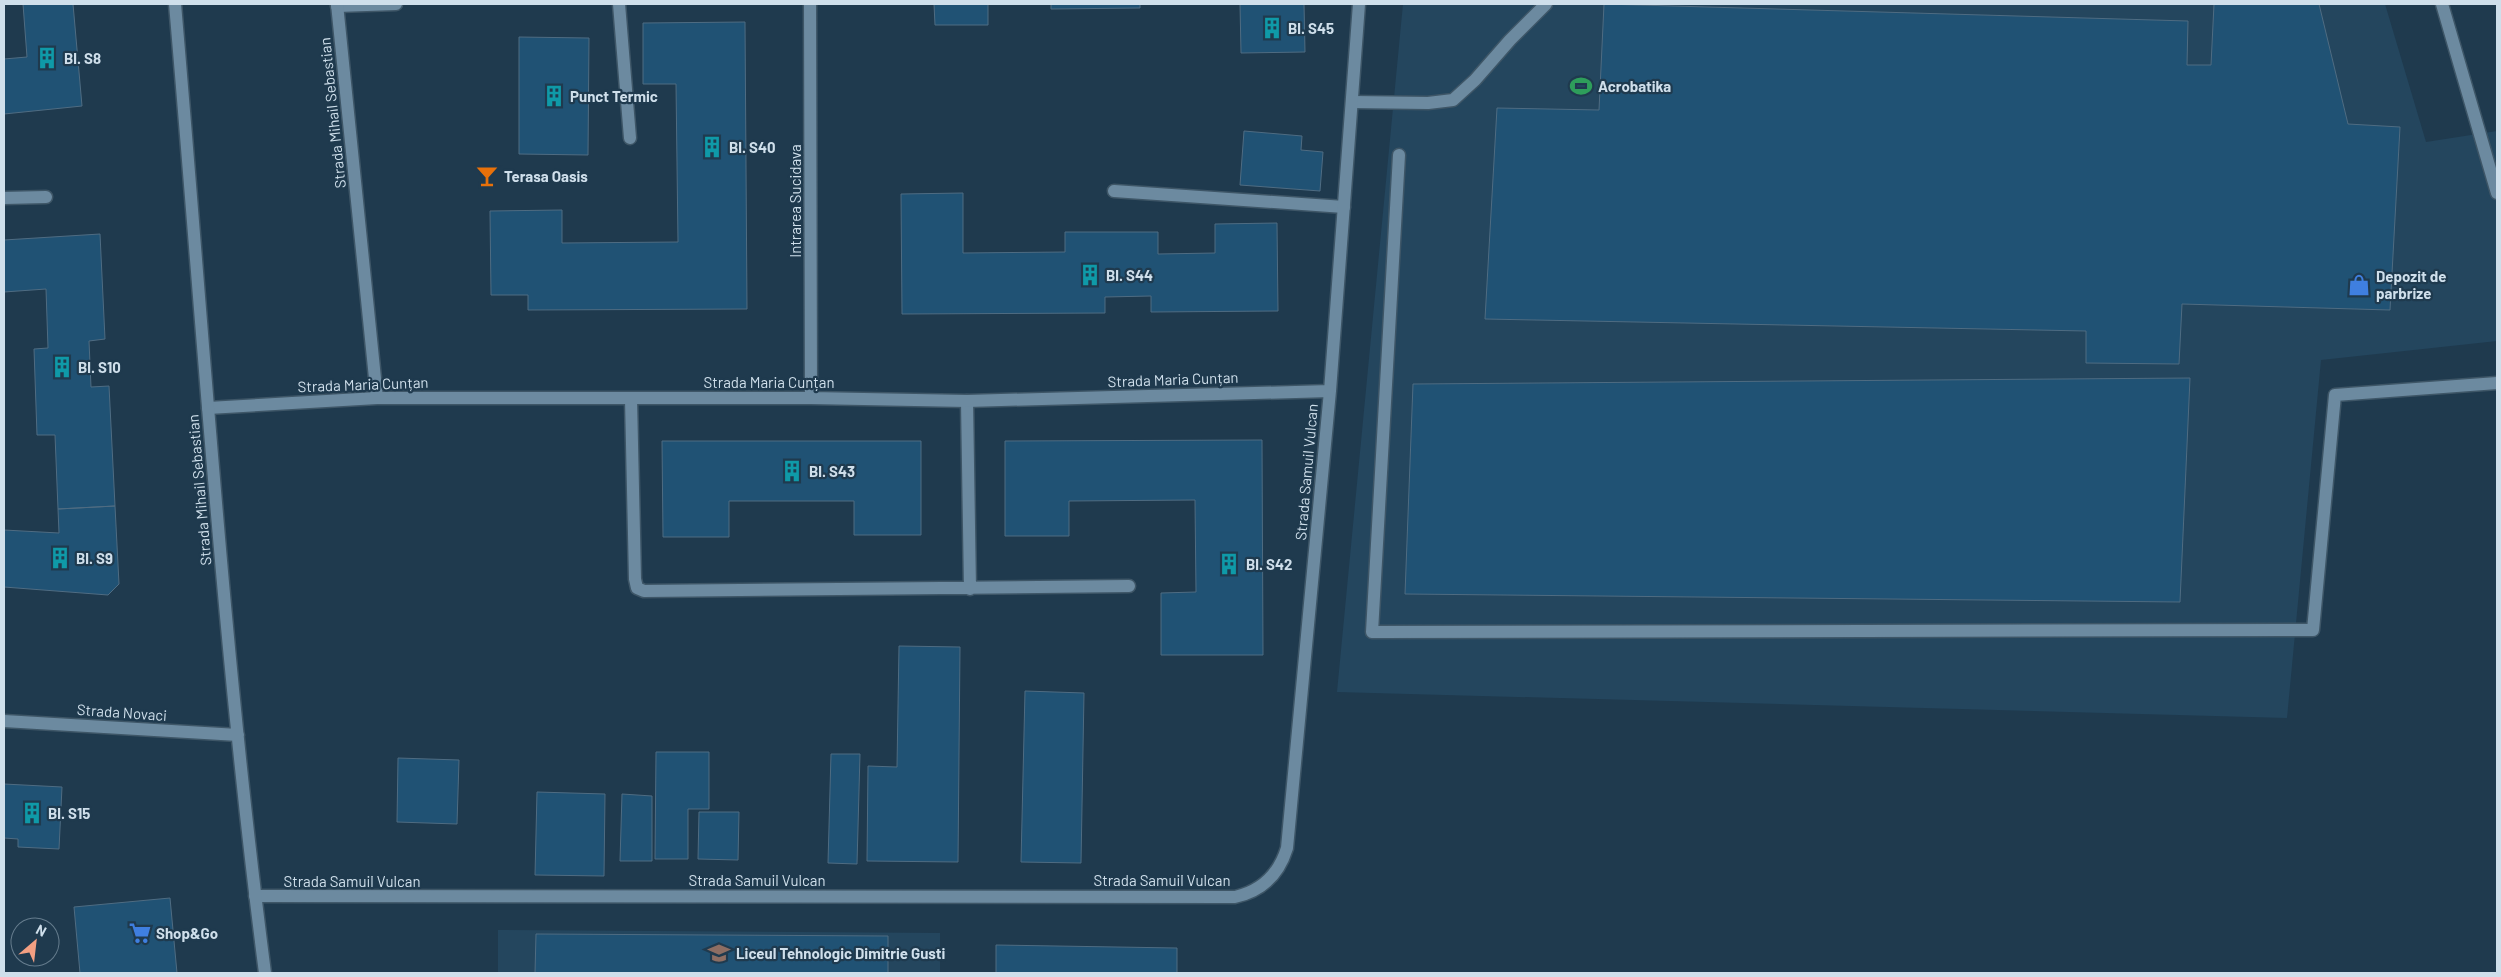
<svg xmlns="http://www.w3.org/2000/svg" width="2501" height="977" font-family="Barlow,sans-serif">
<rect width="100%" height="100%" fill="#1f3a4e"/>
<path fill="#24465e" d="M1403,4H2385L2426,142L2497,131V341L2321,360L2287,718L1337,692Z
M498,930L940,933V973H498Z"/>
<path fill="#205274" stroke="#4f6c82" d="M23,4H73L82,106L4,114V59L27,57Z
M934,4H988V25H935Z
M1051,4H1140V8L1051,9Z
M1240,4H1304L1305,52L1241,53Z
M1604,4L2188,21L2187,65H2211L2214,4H2319L2348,124L2400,127L2390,310L2182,304L2179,364L2086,363V331L1485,319L1497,108L1599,110Z
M745,22L747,309L528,310V295H491L490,211L562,210V243L678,242L676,84H643V23Z
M519,37L589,38L588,155L519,154Z
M1244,131L1302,136L1301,150L1323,152L1320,191L1240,185Z
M963,193V253L1065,252V232H1158V254L1215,253V224L1277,223L1278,311L1151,312V296L1105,297V313L902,314L901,194Z
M100,234L105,339L89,341L91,387L109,386L115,506L58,509L55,435H37L34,349L48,348L46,289L4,292V240Z
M2190,378L2180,602L1405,594L1413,384Z
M1262,440L1263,655H1161V593L1196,592L1195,500L1069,501V536H1005V441Z
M662,441H921V535H854V501H729V537H663Z
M115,506L119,584L108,595L4,587V530L59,533L58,509Z
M899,646L960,647L958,862L867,861L868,766L897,767Z
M1025,691L1084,693L1081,863L1021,862Z
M656,752H709V809H688V859H655Z
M831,754H860L857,864L828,863Z
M398,758L459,760L457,824L397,822Z
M4,784L62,787L59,849L18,847V839L4,838Z
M537,792L605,794L604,876L535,875Z
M622,794L652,796V861H620Z
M699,812H739L738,860L698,859Z
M170,898L177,973H80L74,907Z
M536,934L888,936V973H535Z
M996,945L1177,948V973H996Z"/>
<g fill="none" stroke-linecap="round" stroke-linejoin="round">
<g stroke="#3e5667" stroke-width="15">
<path id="lane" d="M619,4L630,138
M337,6L396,4
M1353,102L1428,103L1453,100L1475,80L1510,40L1546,4
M1399,155L1372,632L2313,630L2335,395L2497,383
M1114,191L1344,207
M4,198L46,197
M631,399L635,579L637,588L644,591L1129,586
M967,401L970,589"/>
</g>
<g stroke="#3e5667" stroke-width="15">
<path id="street" d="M337,4L377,398
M810,4L811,398
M208,408L377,398H811L967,401L1330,391
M255,896L1235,897C1262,891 1279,874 1287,848L1330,391L1359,4"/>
</g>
<g stroke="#3e5667" stroke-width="15">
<path id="secondary" d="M175,4C203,327 223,651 265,973
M2442,4L2497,193
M4,721L238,735"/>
</g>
<use href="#lane" stroke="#6c8aa0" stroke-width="12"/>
<use href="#street" stroke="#6c8aa0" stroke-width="12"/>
<use href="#secondary" stroke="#6c8aa0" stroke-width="12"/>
<path stroke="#8095a4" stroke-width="1" d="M2497,4V6"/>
</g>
<defs>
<g id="building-bare" transform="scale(1.725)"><path d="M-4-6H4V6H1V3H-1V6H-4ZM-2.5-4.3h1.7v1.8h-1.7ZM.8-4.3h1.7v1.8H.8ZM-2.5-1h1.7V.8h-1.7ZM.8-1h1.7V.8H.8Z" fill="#0f9aa8" stroke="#1f3a4e" stroke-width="2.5" paint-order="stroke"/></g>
<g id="stadium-bare" transform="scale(1.725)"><path d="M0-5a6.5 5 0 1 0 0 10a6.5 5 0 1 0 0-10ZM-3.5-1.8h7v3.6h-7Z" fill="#2e9e5b" stroke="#1f3a4e" stroke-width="2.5" paint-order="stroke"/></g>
<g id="bar-bare" transform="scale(1.725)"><path d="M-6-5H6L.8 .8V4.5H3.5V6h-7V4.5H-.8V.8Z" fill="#e8710a" stroke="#1f3a4e" stroke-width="2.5" paint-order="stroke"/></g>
<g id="shop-bare" transform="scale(1.725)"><path d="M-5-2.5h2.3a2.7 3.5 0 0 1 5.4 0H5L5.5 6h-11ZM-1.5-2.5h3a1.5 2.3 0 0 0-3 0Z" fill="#3f7fe0" stroke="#1f3a4e" stroke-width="2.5" paint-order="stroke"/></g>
<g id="supermarket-bare" transform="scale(1.725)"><path d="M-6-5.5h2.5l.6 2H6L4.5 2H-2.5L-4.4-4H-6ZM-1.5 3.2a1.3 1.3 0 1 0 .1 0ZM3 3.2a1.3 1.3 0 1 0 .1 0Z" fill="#3f7fe0" stroke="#1f3a4e" stroke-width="2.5" paint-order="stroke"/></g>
<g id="school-bare" transform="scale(1.725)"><path d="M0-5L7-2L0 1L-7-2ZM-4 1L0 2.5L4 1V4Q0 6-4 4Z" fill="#8d6e63" stroke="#1f3a4e" stroke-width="2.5" paint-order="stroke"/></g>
</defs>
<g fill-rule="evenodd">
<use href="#building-bare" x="1272" y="28"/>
<use href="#building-bare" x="47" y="58"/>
<use href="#stadium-bare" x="1581" y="86"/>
<use href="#building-bare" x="554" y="96"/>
<use href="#building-bare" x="712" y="147"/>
<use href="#bar-bare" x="487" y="176"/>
<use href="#building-bare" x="1090" y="275"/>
<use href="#shop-bare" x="2359" y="285"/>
<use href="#building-bare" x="62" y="367"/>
<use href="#building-bare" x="792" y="471"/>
<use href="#building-bare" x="60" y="558"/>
<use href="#building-bare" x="1229" y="564"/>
<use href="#building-bare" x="32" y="813"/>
<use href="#supermarket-bare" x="140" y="933"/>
<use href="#school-bare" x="719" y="953"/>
</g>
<g text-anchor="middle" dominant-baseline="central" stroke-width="4.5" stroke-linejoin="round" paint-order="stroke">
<g font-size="15" font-weight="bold" fill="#cfdfeb" stroke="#1f3a4e" text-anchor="start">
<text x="1288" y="28">Bl. S45</text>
<text x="64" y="58">Bl. S8</text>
<text x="1598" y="86">Acrobatika</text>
<text x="570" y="96">Punct Termic</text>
<text x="729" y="147">Bl. S40</text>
<text x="504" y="176">Terasa Oasis</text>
<text x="1106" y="275">Bl. S44</text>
<text x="2376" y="276">Depozit de<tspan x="2376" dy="17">parbrize</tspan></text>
<text x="78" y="367">Bl. S10</text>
<text x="809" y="471">Bl. S43</text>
<text x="76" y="558">Bl. S9</text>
<text x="1246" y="564">Bl. S42</text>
<text x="48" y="813">Bl. S15</text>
<text x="156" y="933">Shop&amp;Go</text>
<text x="736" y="953">Liceul Tehnologic Dimitrie Gusti</text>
</g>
<g font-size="15" fill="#cfdfeb" stroke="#1f3a4e">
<text transform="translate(332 113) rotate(-96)">Strada Mihail Sebastian</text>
<text transform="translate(795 201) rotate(-90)">Intrarea Sucidava</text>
<text transform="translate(1173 379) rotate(-2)">Strada Maria Cunțan</text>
<text x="769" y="382">Strada Maria Cunțan</text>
<text transform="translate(363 384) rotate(-2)">Strada Maria Cunțan</text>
<text transform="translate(1306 472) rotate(-85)">Strada Samuil Vulcan</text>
<text transform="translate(199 490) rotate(-95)">Strada Mihail Sebastian</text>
<text transform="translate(122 712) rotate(4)">Strada Novaci</text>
<text x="757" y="880">Strada Samuil Vulcan</text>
<text x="1162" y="880">Strada Samuil Vulcan</text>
<text x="352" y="881">Strada Samuil Vulcan</text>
</g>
</g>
<rect width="2501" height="977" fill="none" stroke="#cfdfeb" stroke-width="10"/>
<g transform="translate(35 942) rotate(28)"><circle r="24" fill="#1f3a4e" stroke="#657c8d"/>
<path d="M0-4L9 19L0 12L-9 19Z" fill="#f39f82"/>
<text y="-8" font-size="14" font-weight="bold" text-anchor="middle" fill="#cfdfeb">N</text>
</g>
</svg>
